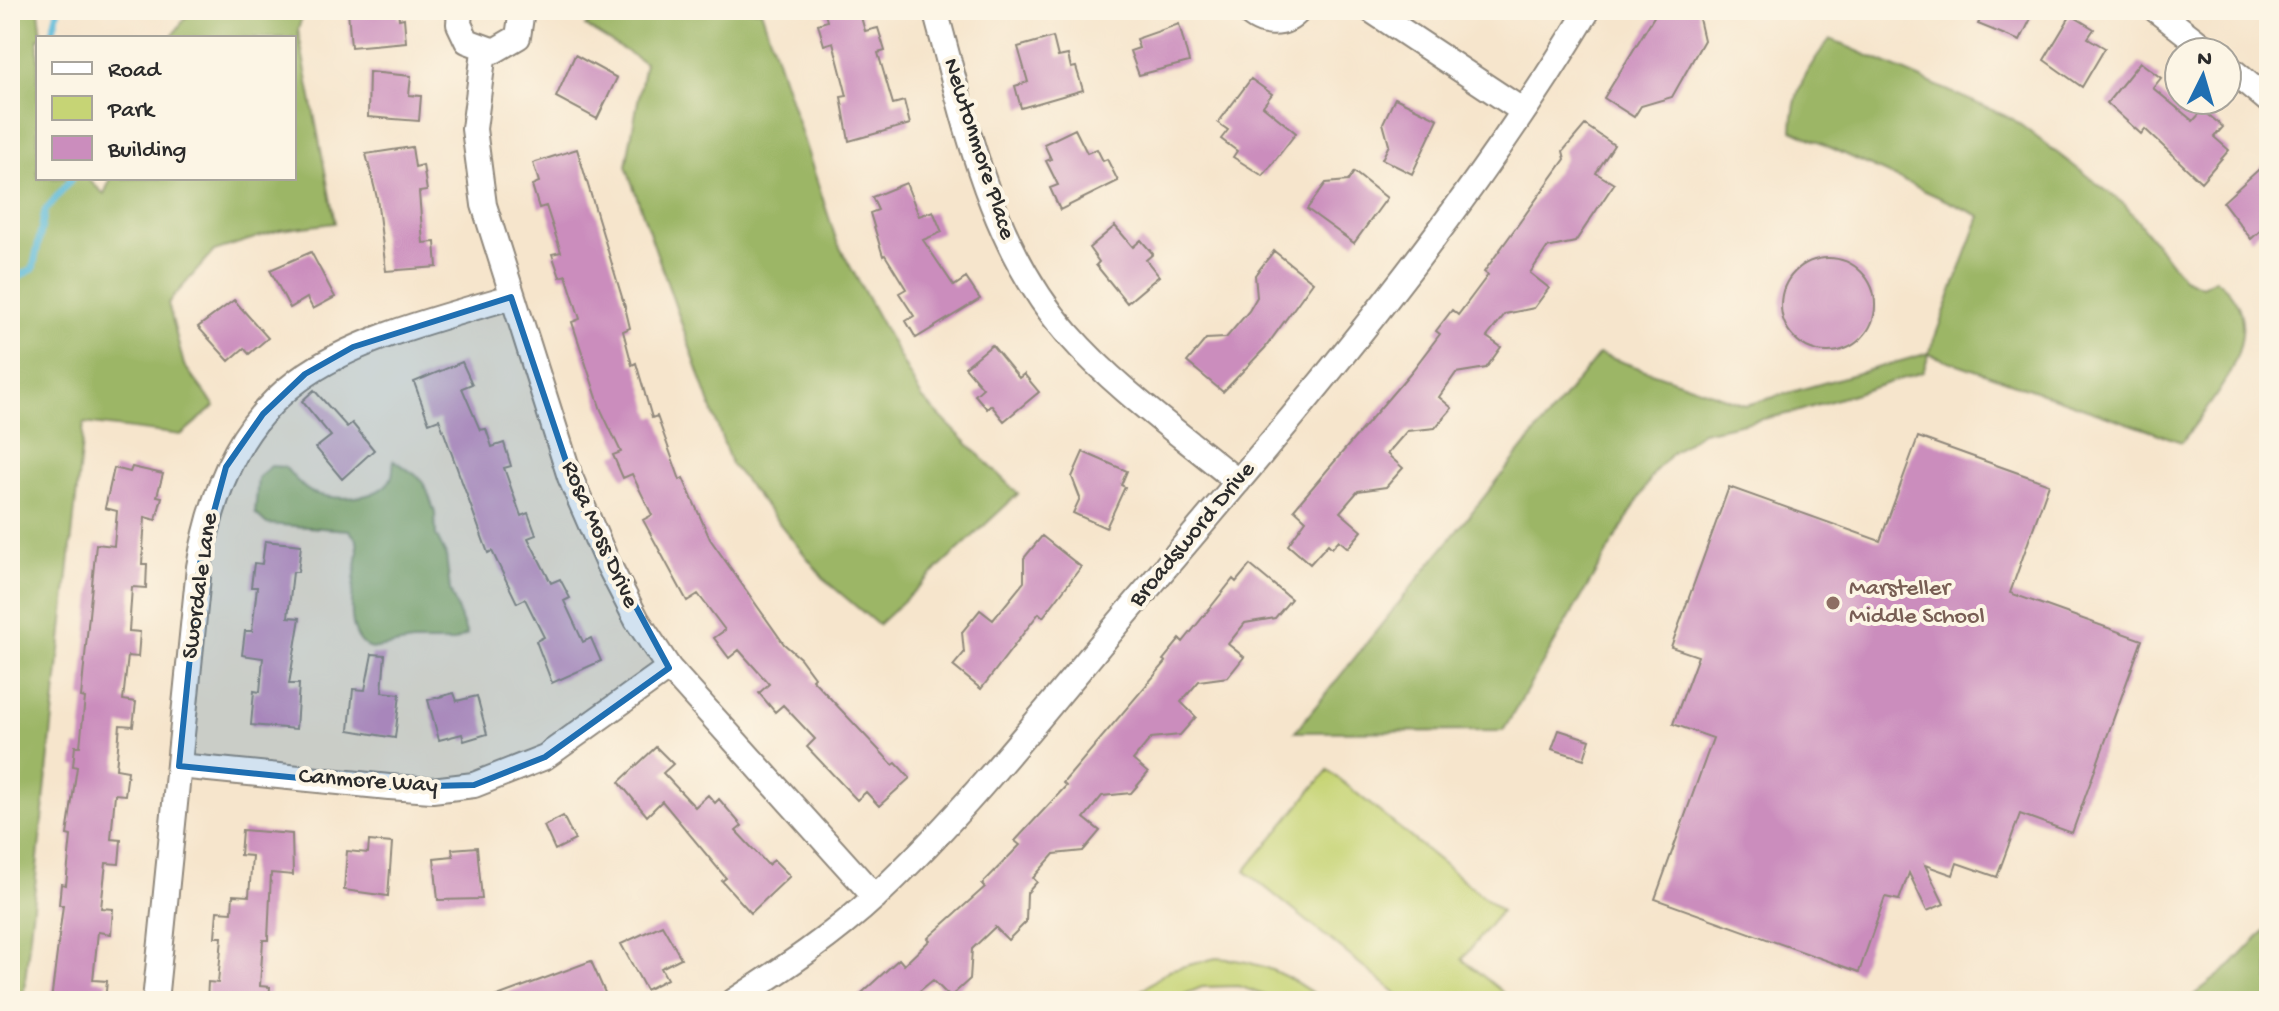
<svg xmlns="http://www.w3.org/2000/svg" width="2279" height="1011" font-family="'Gochi Hand',sans-serif">
<rect width="100%" height="100%" fill="#fcf5e5"/>
<filter id="ink" filterUnits="userSpaceOnUse"><feTurbulence type="fractalNoise" baseFrequency=".0125" numOctaves="2"/><feDisplacementMap in="SourceGraphic" scale="16" xChannelSelector="R" yChannelSelector="G"/><feConvolveMatrix kernelMatrix="1 2 1 2 8 2 1 2 1" color-interpolation-filters="sRGB"/></filter>
<filter id="wash" filterUnits="userSpaceOnUse"><feTurbulence type="fractalNoise" baseFrequency=".006" numOctaves="4" result="noise"/><feDisplacementMap in="SourceGraphic" scale="32" xChannelSelector="R" yChannelSelector="G"/><feGaussianBlur stdDeviation="1.8" result="paint"/><feColorMatrix in="noise" values="0 0 0 0 0 0 0 0 0 0 0 0 0 0 0 0 0 1.4 0 .05"/><feComposite in="paint" operator="in"/></filter>
<g filter="url(#wash)">
<rect width="100%" height="100%" fill="#f6e5cc"/>
<path fill="#c6d475" stroke="#788050" stroke-width="2" d="M1328,770L1501,911L1462,959L1510,998L1508,1001H1406L1245,871Z
M1216,958C1258,960 1290,975 1323,1001H1280L1239,986L1202,987L1168,1001H1127L1169,970Z"/>
<path fill="#9cb666" stroke="#647048" stroke-width="2" d="M10,10H39L42,38H38V178H87L104,194L111,178H294V38H171L191,10H304L298,30L335,223L280,230L214,251L168,303L184,365L215,406L181,435L84,423L24,991L15,1001H10Z
M613,10H761L837,242L922,398L1018,494L878,625L826,581L731,464L626,166L645,63L585,26Z
M1830,39L2013,119L2125,205L2183,278L2202,286L2215,279C2279,324 2215,398 2182,442L1929,354L1923,372L1796,412L1702,432L1673,452L1655,471L1503,731L1295,732L1599,354L1746,405L1929,353L1980,216L1792,130C1793,92 1806,69 1830,39Z
M394,460L420,478L427,490L435,513L436,535L446,555L450,590L467,635L452,642H412L371,649C339,636 356,578 358,551L357,540L349,530L267,524L255,513L258,478L271,466L285,467C292,475 302,489 313,493C334,500 371,501 387,484C395,476 392,469 394,460Z
M2269,926V1001H2186L2232,965Z"/>
<g fill="none" stroke-linecap="round" stroke-linejoin="round">
<path stroke="#5bbad9" stroke-width="7" d="M51,38L58,10
M10,287L17,277L33,269L45,211L72,178"/>
</g>
<g id="blocks">
<path fill="#cb8dbd" d="M348,10H398L399,19L404,18L406,42L351,47Z
M824,10H859L865,31L878,28L885,51L878,53L893,104L904,101L910,124L849,141L841,97L847,96L833,42L824,45L818,24L827,21Z
M1658,10H1697L1704,40L1672,97L1641,106L1634,117L1604,98Z
M1985,10H2035L2020,41L1978,24Z
M2071,15L2094,29L2088,38L2105,48L2082,87L2044,60Z
M1179,24L1189,62L1139,75L1130,51L1139,48L1136,39Z
M1053,37L1058,57L1068,55L1071,68L1076,67L1083,90L1021,108L1015,86L1028,82L1018,47Z
M575,55L617,78L597,119L556,97Z
M2140,62L2161,78L2153,88L2193,121L2203,110L2223,127L2214,137L2229,150L2201,182L2145,129L2141,134L2107,103Z
M369,72L411,76L409,95L421,96L419,121L368,117Z
M1251,79L1272,94L1263,106L1296,133L1263,176L1233,157L1237,151L1221,139L1228,130L1218,123Z
M1395,98L1438,119L1412,174L1382,159L1389,145L1383,123Z
M1585,125L1614,145L1596,173L1614,184L1575,242L1547,248L1530,273L1549,288L1534,308L1505,314L1487,337L1501,347L1486,368L1456,373L1439,397L1452,408L1435,428L1407,431L1387,454L1403,468L1386,487L1358,491L1340,512L1362,531L1348,548L1339,540L1332,548L1328,544L1310,564L1288,545L1306,520L1294,509L1411,372L1440,334L1436,331L1452,310L1458,315L1488,275L1484,272L1565,159L1563,151Z
M1075,129L1087,153L1097,149L1103,161L1107,159L1118,181L1060,210L1050,188L1058,185L1046,161L1051,159L1044,144Z
M412,147L415,167L423,165L427,191L419,192L423,243L435,242L437,267L386,271L377,198L366,154Z
M577,149L625,307L630,328L623,331L632,365L636,363L652,418L657,416L680,480L683,478L710,539L784,644L800,658L814,677L812,679L893,765L896,763L910,778L879,806L866,792L857,800L807,747L815,739L783,705L775,712L759,693L769,684L739,650L729,658L714,638L725,630L698,594L687,601L643,520L652,515L632,474L623,478L613,455L621,452L601,410L572,322L580,319L566,275L560,277L552,254L561,252L546,206L539,208L532,185L539,182L533,163Z
M2269,160V223L2251,239L2223,202Z
M1354,172L1387,198L1354,243L1307,209L1326,183L1348,181Z
M906,183L919,216L933,211L942,232L923,240L954,286L966,278L980,299L916,338L906,321L914,316L899,293L906,289L885,255L883,256L870,213L878,210L872,197Z
M1115,226L1133,247L1141,240L1153,254L1146,260L1159,276L1127,303L1096,265L1099,262L1089,248Z
M1274,251L1313,282L1265,348L1223,392L1187,362L1206,339L1226,338L1249,311L1257,297L1255,275Z
M311,252L335,297L313,309L307,298L290,308L270,270Z
M1781 305a47 47 0 1 1 94 0a47 47 0 1 1-94 0Z
M234,300L268,338L249,354L244,348L229,361L198,327Z
M992,345L1019,378L1024,374L1039,392L1004,421L991,405L987,409L975,395L983,388L965,367Z
M462,362L472,384L462,388L480,430L486,429L492,447L504,443L511,466L504,468L521,516L528,513L536,535L528,538L551,583L560,579L570,598L564,601L583,642L591,638L601,661L552,683L536,641L544,637L525,599L517,603L492,551L488,553L439,419L429,423L414,382Z
M314,390L347,427L352,423L374,450L342,479L316,448L331,436L302,401Z
M1918,437L2049,484L2010,593L2142,640L2072,833L2020,814L1997,877L1957,863L1953,875L1925,865L1944,904L1927,911L1909,873L1899,900L1885,897L1859,972L1655,899L1713,738L1673,724L1698,656L1671,647L1729,487L1880,541Z
M1083,452L1127,471L1121,485L1125,487L1106,528L1073,513L1080,498L1072,477Z
M132,467L163,474L157,496L162,497L156,520L145,517L142,564H147L146,588L132,587L129,631L140,632L138,657L128,656L123,700L136,702L133,726L120,725L116,769L128,771L125,795L115,794L111,839L121,840L119,864L106,863L101,908L113,909L111,934L98,932L93,980L107,981L105,1001H51L63,905H59L61,884L66,885L71,836L67,835L77,767L73,766L75,746H80L85,698L81,697L96,544L114,546L117,511L105,508L114,468L130,472Z
M1042,536L1081,567L1043,617L1039,613L981,689L953,666L964,653L962,632L980,610L993,620L1024,582V558Z
M265,541L301,545L298,572H293L288,617L300,618L289,684H299L296,729L251,725L254,691L260,692L263,658L242,655L245,631H252L257,587H251L254,563L262,564Z
M1250,565L1291,599L1275,618L1245,623L1228,644L1244,657L1228,677L1199,681L1181,702L1196,717L1180,735L1151,738L1133,760L1148,773L1131,793L1102,796L1084,818L1100,831L1083,851L1054,854L1033,878L1037,882L1027,893L1026,922L1008,940L995,927L972,949L970,979L950,997L933,980L907,1001H853L899,959L904,965L930,940L928,938L985,887L982,884L1020,845L1015,841L1066,786L1063,783L1166,662L1163,660L1180,639L1183,642L1233,579L1236,582Z
M372,654L385,655L382,692L400,694L395,738L349,730L353,689L365,690Z
M454,693L457,701L477,696L487,734L464,741L462,734L439,740L428,700Z
M1559,730L1590,740L1584,759L1552,749Z
M656,747L673,764L663,773L695,807L708,795L715,803L719,799L742,826L736,831L768,865L774,860L790,876L751,913L722,881L726,878L662,801L647,816L619,782Z
M563,816L575,840L555,850L544,826Z
M242,830L292,834L293,875L271,873L268,940H263L260,986L270,987L269,1001H207L208,982L218,983L222,937H215L217,911L232,912L233,895L249,896L252,856L240,855Z
M369,841L392,843L388,896L344,890L347,851L368,853Z
M477,847L482,899L438,900L434,858L453,856L452,849Z
M662,925L681,958L661,968L667,979L646,990L621,944Z
M591,961L606,995L592,1001H492V998Z"/>
</g>
</g>
<g filter="url(#ink)">
<use href="#blocks" fill-opacity="0" stroke="#90887c" stroke-width="2"/>
<g fill="none" stroke-linecap="round" stroke-linejoin="round">
<g stroke="#90887c" stroke-width="28">
<path id="minor" d="M460,10L459,24L467,41L494,51L518,37L522,10
M935,10C966,122 989,244 1068,334C1117,390 1182,435 1238,482
M1246,10C1261,26 1284,28 1299,10
M1371,10L1523,111
M2156,10L2210,52
M484,51L474,129L484,205L570,477L607,562L637,620L669,668L875,897
M2227,66L2269,101
M179,766L389,787L432,790L474,785L545,757L669,668
M155,1001L199,567C233,370 340,346 511,297
M734,1001C783,969 833,936 877,895C976,802 1060,691 1148,588C1305,403 1463,219 1588,10"/>
</g>
<use href="#minor" stroke="#fff" stroke-width="24"/>
</g>
</g>
<path fill="#1f6fb2" fill-opacity="0.2" stroke="#1f6fb2" stroke-width="6" stroke-linejoin="round" d="M511,297L580,503L669,668L545,757L474,785L389,787L179,766L199,567L226,467L263,414L305,374L353,347Z"/>
<circle fill="#8d6e63" stroke="#fcf5e5" stroke-width="3" cx="1833" cy="603" r="8"/>
<g text-anchor="middle" dominant-baseline="central" stroke-width="8" stroke-linejoin="round" paint-order="stroke">
<g font-size="24" fill="#2b2b2b" stroke="#fcf5e5">
<text transform="translate(978 149) rotate(72)">Newtonmore Place</text>
<text transform="translate(599 535) rotate(66)">Rosa Moss Drive</text>
<text transform="translate(1193 535) rotate(-50)">Broadsword Drive</text>
<text transform="translate(201 586) rotate(-82)">Swordale Lane</text>
<text transform="translate(368 782) rotate(4)">Canmore Way</text>
</g>
<g font-size="24" fill="#785e54" stroke="#fcf5e5" text-anchor="start">
<text x="1849" y="589">Marsteller<tspan x="1849" dy="28">Middle School</tspan></text>
</g>
</g>
<rect width="2279" height="1011" fill="none" stroke="#fcf5e5" stroke-width="40"/>
<rect x="36" y="36" width="260" height="144" fill="#fcf5e5" stroke="#a8a49b" stroke-width="2"/>
<rect x="52" y="62" width="40" height="12" fill="#ffffff" stroke="#a8a49b" stroke-width="2"/>
<text x="108" y="76" font-size="24" fill="#2b2b2b">Road</text>
<rect x="52" y="96" width="40" height="24" fill="#c6d475" stroke="#a8a49b" stroke-width="2"/>
<text x="108" y="116" font-size="24" fill="#2b2b2b">Park</text>
<rect x="52" y="136" width="40" height="24" fill="#cb8dbd" stroke="#a8a49b" stroke-width="2"/>
<text x="108" y="156" font-size="24" fill="#2b2b2b">Building</text>
<g transform="translate(2203 76) rotate(5)"><circle r="38" fill="#fcf5e5" stroke="#a8a49b" stroke-width="2"/>
<path d="M0-6L14 30L0 20L-14 30Z" fill="#1f6fb2"/>
<text y="-12" font-size="22" font-weight="bold" text-anchor="middle" fill="#2b2b2b">N</text>
</g>
</svg>
